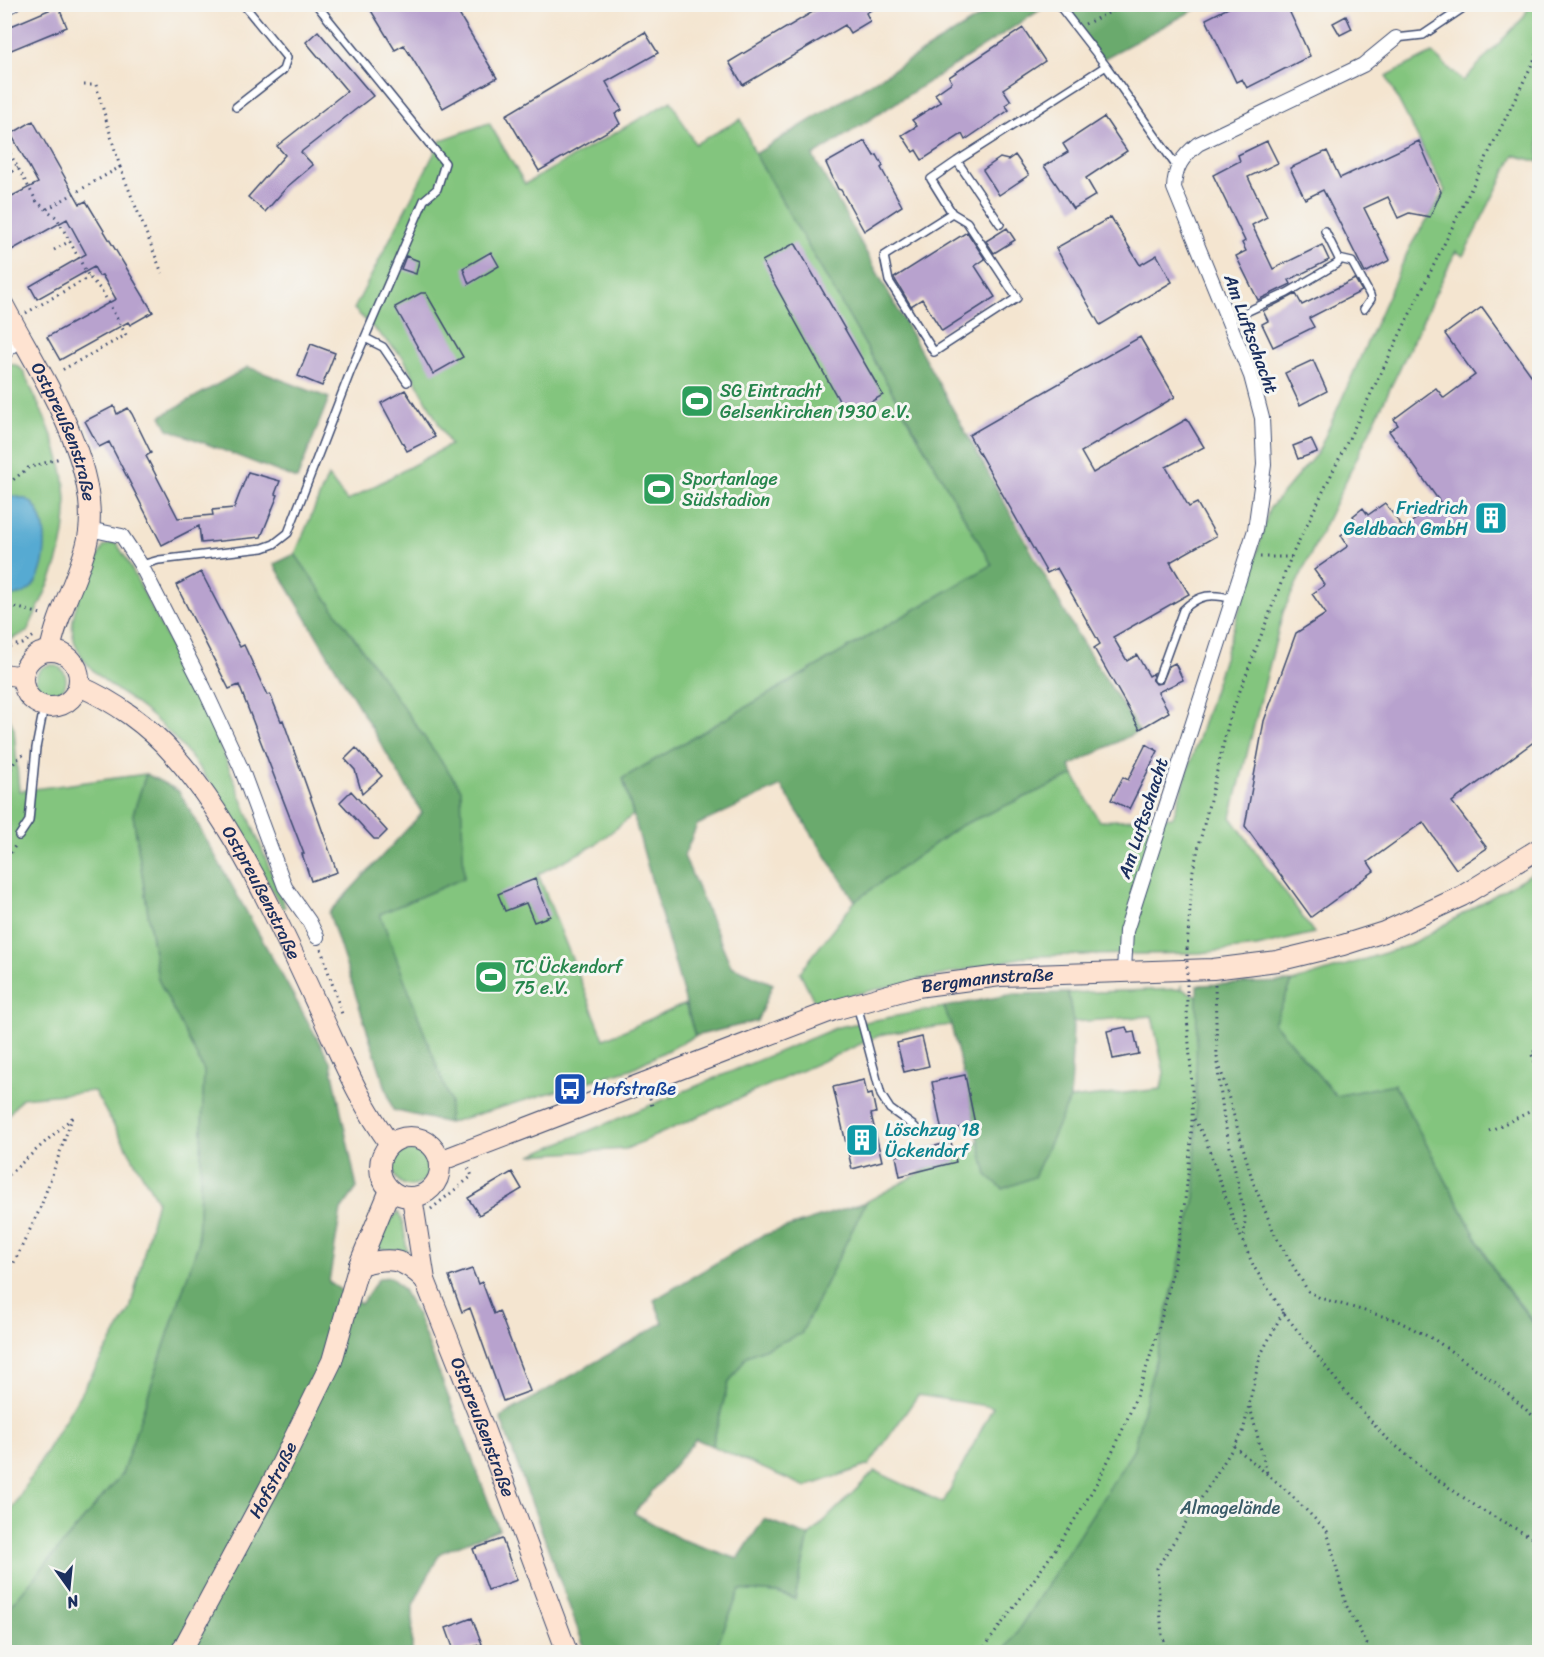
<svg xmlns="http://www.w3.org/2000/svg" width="1544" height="1657" font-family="Sriracha,sans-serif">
<rect width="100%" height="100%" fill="#f6f6f2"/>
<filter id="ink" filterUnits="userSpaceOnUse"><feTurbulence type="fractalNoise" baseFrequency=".0167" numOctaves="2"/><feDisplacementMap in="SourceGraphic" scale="12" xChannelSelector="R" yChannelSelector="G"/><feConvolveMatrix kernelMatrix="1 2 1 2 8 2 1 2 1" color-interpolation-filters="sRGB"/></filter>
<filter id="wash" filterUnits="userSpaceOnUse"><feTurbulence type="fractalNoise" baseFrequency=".008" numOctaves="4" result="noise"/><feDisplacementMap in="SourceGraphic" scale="24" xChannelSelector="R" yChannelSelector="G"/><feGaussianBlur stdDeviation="1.35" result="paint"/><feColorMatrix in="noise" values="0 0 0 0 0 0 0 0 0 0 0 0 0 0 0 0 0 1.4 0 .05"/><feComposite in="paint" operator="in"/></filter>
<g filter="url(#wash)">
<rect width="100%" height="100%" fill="#f4e5d0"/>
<path fill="#83c57e" stroke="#4f7a6e" stroke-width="1.5" d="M1530,5H1539V162L1514,155L1463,256L1456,251L1283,612L1231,817L1314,933L1257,947L1199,953L1029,956L815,1003L800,972L855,901L960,826L1074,775L1099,821L1173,817L1253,567L1269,509L1318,452L1408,251C1419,229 1433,213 1445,191L1386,76L1432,53L1463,81L1523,18Z
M671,101L695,144L741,119L755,154L992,565L623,778L633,815L593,846L538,874L604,1039L685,1004L695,1036L631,1069L448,1123L449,1101L379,914L464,878L295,554L328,476L347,501L450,445L403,357L354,309L441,140L489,123L525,184Z
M8,363L18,366L23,371C54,437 80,485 58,560C51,585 37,608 27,632L5,642L4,365Z
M113,543L117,544L126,558L214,730L285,907L282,908C242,838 209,762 144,710C119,690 84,673 74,640C66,613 89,577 100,553L104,546Z
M36 680a15 15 0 1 1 30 0a15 15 0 1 1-30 0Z
M4,706L14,729L19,791L146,774L133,814L158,979L204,1071L198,1244L122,1474L5,1612V1521L130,1310L157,1200L94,1091L22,1098L5,1119Z
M1539,869V1328L1498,1277L1394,1084L1336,1096L1274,1023L1292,982L1410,945Z
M1181,985L1182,989L1197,996V1048L1539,1652H714L740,1590L777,1593L795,1599L809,1536L875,1471L943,1503L993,1407L918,1395L869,1465L806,1487L712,1446L728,1384L747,1356L801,1334L866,1202L979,1141L987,1175L1034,1177L1070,1099L1161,1089L1164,1072L1152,1016L1073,1022L1068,993L1181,989Z
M944,1007L951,1025L883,1034L626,1149L531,1155L838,1027Z
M393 1168a18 18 0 1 1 36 0a18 18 0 1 1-36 0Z
M398,1212L403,1223L407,1251L377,1249L390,1220Z"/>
<path fill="#6aaa6d" stroke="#426c66" stroke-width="1.5" d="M999,5H1048L813,156L1077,634L1139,731L1070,766L1074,775L960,826L855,901L781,786L697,825L684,856L731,966L773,984L757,1021L695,1036L623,778L992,565L755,154Z
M1066,5H1203L1101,60Z
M248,367L329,398L297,479L168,429L161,416Z
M295,554L461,789L464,878L380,914L450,1101L448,1123L393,1110L329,913L422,813L274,564Z
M146,774L179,791L331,1063L357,1188L341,1210L329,1282L361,1304L379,1278L391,1277L403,1290L417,1315L499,1529L440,1553L413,1605L412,1652H5V1612L122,1474L198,1244L204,1071L158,979L133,814Z
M1292,982L1274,1023L1336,1096L1394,1084L1498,1278L1539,1330V1652H1004L1133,1451L1195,1198L1197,985Z
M1068,993L1073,1022L1070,1099L1034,1177L1003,1189L987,1175L951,1025L944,1007L1014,994Z
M866,1202L801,1334L747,1356L728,1384L712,1446L696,1439L634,1513L680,1539L738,1559L764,1519L809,1536L795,1599L777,1593L740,1590L714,1652H586L500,1417L663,1323L654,1300L761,1236Z"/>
<path fill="#57aad2" stroke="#396c98" stroke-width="1.5" d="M5,495C12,496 21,497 28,500C52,514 49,574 29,590C23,595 14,596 7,597L4,596Z"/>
<g id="blocks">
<path fill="#b8a2ce" d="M367,4H453L497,78L443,108L404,45L395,50Z
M826,4H881L866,13L870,21L850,33L845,25L743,85L729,62Z
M1236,4H1286L1310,56L1247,88L1242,79L1236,82L1206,19Z
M58,6L67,27L4,53V29Z
M1346,16L1352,29L1340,35L1333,23Z
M1023,28L1045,61L1003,89L1011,101L1005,105L1009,110L965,140L962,134L922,160L916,150L913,152L902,135L917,126L912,120L941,102L935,94L952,82L949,77Z
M318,31L373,96L301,152L313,165L287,187L265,212L248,197L285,155L277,146L347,91L306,42Z
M645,32L658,53L606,82L622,110L615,114L620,124L539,171L506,115Z
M1104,117L1127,151L1086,178L1096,195L1073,209L1044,166L1068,152L1063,144Z
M33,121L80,204L86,201L153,312L130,325L128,322L60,360L47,337L116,299L102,275L99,276L94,267L37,299L30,286L86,254L67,219L10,251L4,241V200L38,183L11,134Z
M865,141L874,156L877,155L883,166L881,168L902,206L864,231L841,190L838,189L826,163Z
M1267,141L1278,163L1248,177L1267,217L1252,225L1273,269L1322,245L1329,260L1289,280L1291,284L1258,300L1236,256L1246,251L1242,243L1245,241L1213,175L1240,161L1238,155Z
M1419,141L1441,192L1430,217L1409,213L1398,218L1388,197L1364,208L1390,260L1365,273L1323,190L1305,199L1290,168L1327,151L1340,178Z
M1015,155L1029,175L999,195L983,170L1000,158L1008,160Z
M1111,217L1140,265L1157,255L1172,282L1100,325L1056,248Z
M1007,228L1015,240L994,253L986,241Z
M967,232L985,259L975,266L995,297L942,331L922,299L911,306L894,278Z
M795,243L883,395L847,415L762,261Z
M491,252L499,266L469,284L463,268Z
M406,256L419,261L416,274L401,269Z
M1355,279L1362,291L1309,318L1314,327L1273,347L1262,324L1268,321L1263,311L1296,294L1302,305Z
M421,293H426L463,357L433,374L395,307Z
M1482,307L1539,386V738L1452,802L1487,848L1456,869L1423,822L1368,862L1374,871L1311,917L1245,826L1264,721L1296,633L1326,614L1312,594L1325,585L1314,570L1348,546L1341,535L1345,532L1347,524L1355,519L1353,516L1363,508L1368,515L1385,503L1403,528L1440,502L1389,431L1398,425L1394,419L1436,388L1444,398L1475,375L1445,334Z
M1140,337L1175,397L1081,452L1093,473L1187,419L1204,447L1166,467L1189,507L1197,503L1216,536L1170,562L1189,594L1113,637L1127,661L1137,655L1149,676L1154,673L1152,679L1156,684L1162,683L1169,666L1175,663L1183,680L1158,692L1169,712L1140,729L1094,648L1100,644L1057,568L1047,573L969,435Z
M311,344L335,353L322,386L298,376Z
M1313,360L1327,391L1300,405L1285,373Z
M405,390L435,437L407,451L381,403Z
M114,406L117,414L128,408L132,414L151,453L146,456L178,518L213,515L212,510L234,508L248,472L280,481L275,494L278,495L261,537L201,543L199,526L162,545L109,442L99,447L85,421Z
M1311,439L1317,452L1298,459L1293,446Z
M201,572L240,647L244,645L267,695L270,694L281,721L283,720L337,872L311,881L302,854H304L239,685L229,689L176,585Z
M1146,744L1158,751L1129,809L1111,800L1123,777L1128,780Z
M356,748L382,776L362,794L355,770L345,759Z
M351,791L387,831L379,839H374L340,802Z
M535,879L550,916L534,922L526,903L505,911L498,894Z
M1126,1027L1128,1033L1134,1032L1139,1054L1113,1059L1107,1031Z
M922,1037L929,1066L904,1072L897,1043Z
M965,1075L975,1124L942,1132L932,1082Z
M864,1080L867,1095L872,1094L876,1113L871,1114L882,1161L852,1169L833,1087Z
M951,1142L956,1162L900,1176L896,1156Z
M512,1172L522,1189L479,1215L468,1198Z
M472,1269L478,1284L482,1282L494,1314L499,1311L530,1391L503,1401L470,1308L462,1312L449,1277Z
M502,1539L517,1580L488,1590L473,1549Z
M472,1618L482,1644L455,1653L446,1628Z"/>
</g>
</g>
<g filter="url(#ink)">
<use href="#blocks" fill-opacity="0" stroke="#3c4a6f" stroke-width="1.5"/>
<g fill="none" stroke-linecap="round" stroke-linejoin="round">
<g stroke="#3c4a6f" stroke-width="10">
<path id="lane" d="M1058,4L1106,66L1177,167
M1396,38L1423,35L1469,4
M236,107L283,70L287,58L243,4
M952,213L967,222L1017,298L934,352L889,281L884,256L952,213L931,179L957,161
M1000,224L957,161L1106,66
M1339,259L1352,262L1370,295L1371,299L1364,309
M1229,320L1287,293L1338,263L1339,259L1325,231
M365,338L383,347L407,382
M141,565L159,560L263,548L274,544L288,533L351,370L424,200L437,189L445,163L316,4
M1158,679L1183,610C1199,594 1212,593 1233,599
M19,836L29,821L36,748L44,707
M857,1005L881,1095L890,1109L915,1127"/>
</g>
<g stroke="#3c4a6f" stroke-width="16">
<path id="street" d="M4,8L13,4
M4,353L21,338
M89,529L122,536L141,565L204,688L241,768L285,887L309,921L317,937
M1124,972L1126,931L1255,530L1264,465L1262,418L1251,376L1174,188C1175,167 1182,157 1198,144L1363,65L1396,38"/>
</g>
<g stroke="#3c4a6f" stroke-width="22">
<g id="secondary">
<path id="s1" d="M4,306C39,373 107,470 86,547C76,583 57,614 50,651"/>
<circle cx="51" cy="679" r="28"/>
<path d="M4,674L23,677"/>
<path id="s2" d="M79,686C114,701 149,726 174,755C234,822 284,933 322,1016C343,1061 360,1103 390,1144"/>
<circle cx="410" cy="1167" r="30"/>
<path id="s3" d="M440,1161L834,1010L917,987L1000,976L1213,969L1277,961L1343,945L1384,932L1462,896L1540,848"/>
<path id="s4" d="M412,1197L425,1280L483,1426L567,1652"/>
<path d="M359,1265C389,1257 402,1257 425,1280"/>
<path id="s5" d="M181,1652L275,1477L332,1361L359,1265L390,1190"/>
</g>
</g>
<path stroke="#3c4a6f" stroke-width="3" stroke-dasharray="1.5 4.5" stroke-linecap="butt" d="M1085,24L1128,4
M84,85H96L120,167
M4,143L37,202L57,218L89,277L102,291L126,335L60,371
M7,175L18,168
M47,209L120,167L162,273
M54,250L70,241
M4,277L11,291
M26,313L89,277
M4,487L28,468L60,458
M1260,557H1291
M4,604L41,614
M4,647L22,644L34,636
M4,798C7,781 8,762 25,754
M4,863L15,846
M321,949L342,1014
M1187,949L1193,870L1230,717L1291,557L1540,48
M1215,985L1217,1057L1253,1182L1276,1237L1308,1291L1320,1298L1396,1320L1435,1340L1496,1383L1540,1422
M1540,1049L1531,1053L1540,1073
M1217,1063L1224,1119L1245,1217L1244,1239
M650,1098L652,1106
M1194,1119L1205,1138L1235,1224L1254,1267L1283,1312L1344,1390L1383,1435L1428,1473L1480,1509L1540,1542
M1489,1131L1540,1107
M4,1179L72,1118L40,1209L4,1283
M431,1209L472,1176L468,1167
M1532,1214L1540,1210
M1250,1407L1267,1473
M1234,1446L1287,1491L1327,1531L1346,1605L1368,1646L1369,1652
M981,1652C1021,1597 1063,1543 1096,1484C1155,1377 1187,1241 1192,1119C1194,1077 1186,1034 1187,992
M1168,1652L1162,1635L1157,1568L1243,1432L1260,1356L1283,1312"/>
<use href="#lane" stroke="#fff" stroke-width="7"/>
<use href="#street" stroke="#fff" stroke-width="14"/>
<use href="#secondary" stroke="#fee3d1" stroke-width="20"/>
<path stroke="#3c4a6f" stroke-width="3" stroke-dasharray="1.5 4.5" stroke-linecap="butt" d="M1187,992V949"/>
</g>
</g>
<defs>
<g id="stadium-square" transform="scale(1.725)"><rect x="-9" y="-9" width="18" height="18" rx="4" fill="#2e9e5b" stroke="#f6f6f2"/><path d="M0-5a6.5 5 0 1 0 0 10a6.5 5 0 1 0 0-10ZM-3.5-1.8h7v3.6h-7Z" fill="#fff"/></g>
<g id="building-square" transform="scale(1.725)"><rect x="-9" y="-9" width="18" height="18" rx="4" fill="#0f9aa8" stroke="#f6f6f2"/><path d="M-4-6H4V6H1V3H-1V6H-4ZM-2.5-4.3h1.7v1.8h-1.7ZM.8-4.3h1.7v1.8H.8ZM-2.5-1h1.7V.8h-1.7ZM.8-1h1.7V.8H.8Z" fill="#fff"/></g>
<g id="bus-square" transform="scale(1.725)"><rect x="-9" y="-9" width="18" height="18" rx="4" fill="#1a4fb4" stroke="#f6f6f2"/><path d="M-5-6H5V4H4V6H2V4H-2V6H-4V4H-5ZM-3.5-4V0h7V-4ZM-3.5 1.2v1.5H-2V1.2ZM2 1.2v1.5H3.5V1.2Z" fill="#fff"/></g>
</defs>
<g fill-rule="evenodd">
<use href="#stadium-square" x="697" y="401"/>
<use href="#stadium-square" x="659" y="489"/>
<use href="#building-square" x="1491" y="518"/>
<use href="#stadium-square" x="491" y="977"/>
<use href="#bus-square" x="570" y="1089"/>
<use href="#building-square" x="862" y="1140"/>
</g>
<g text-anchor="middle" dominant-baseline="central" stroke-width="6" stroke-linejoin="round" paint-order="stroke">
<g font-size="18" fill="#1b2f5e" stroke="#f6f6f2">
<text transform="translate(1251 334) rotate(70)">Am Luftschacht</text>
<text stroke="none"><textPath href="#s1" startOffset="140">Ostpreußenstraße</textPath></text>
<text transform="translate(1143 818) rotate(-72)">Am Luftschacht</text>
<text stroke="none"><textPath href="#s2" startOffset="282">Ostpreußenstraße</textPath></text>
<text stroke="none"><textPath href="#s3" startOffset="579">Bergmannstraße</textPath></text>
<text stroke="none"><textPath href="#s4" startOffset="242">Ostpreußenstraße</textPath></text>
<text stroke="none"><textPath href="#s5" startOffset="195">Hofstraße</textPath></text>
</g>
<g font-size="18" fill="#27864d" stroke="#f6f6f2" text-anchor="start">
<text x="720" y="391">SG Eintracht<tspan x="720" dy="21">Gelsenkirchen 1930 e.V.</tspan></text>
<text x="682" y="479">Sportanlage<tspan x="682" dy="21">Südstadion</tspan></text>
<text x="514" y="967">TC Ückendorf<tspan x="514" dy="21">75 e.V.</tspan></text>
</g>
<g font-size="18" fill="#0d838f" stroke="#f6f6f2" text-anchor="end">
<text x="1468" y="508">Friedrich<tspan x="1468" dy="21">Geldbach GmbH</tspan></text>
<text x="885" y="1130" text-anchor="start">Löschzug 18<tspan x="885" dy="21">Ückendorf</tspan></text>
</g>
<g font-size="18" fill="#164399" stroke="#f6f6f2" text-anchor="start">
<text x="593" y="1089">Hofstraße</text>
</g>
<g font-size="18" fill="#3a5c68" stroke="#f6f6f2">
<text x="1230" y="1508">Almagelände</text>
</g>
</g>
<rect width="1544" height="1657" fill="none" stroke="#f6f6f2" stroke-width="24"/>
<g transform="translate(69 1588) rotate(165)" stroke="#f6f6f2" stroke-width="4.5" paint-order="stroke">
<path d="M0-4.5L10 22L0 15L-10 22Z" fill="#1b2f5e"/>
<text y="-9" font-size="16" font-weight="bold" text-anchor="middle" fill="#1b2f5e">N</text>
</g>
</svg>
